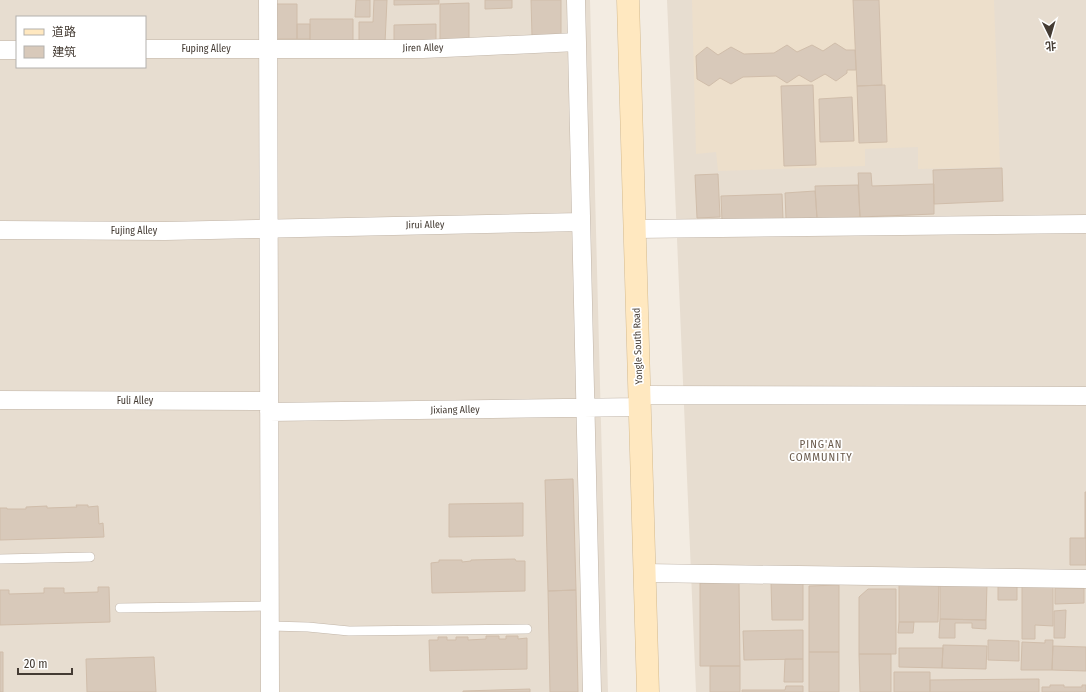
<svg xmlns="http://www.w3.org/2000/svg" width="1086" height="692" font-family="'Fira Sans Condensed','Noto Sans SC',sans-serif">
<rect width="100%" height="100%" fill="#f3ece2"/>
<path fill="#e7ddd0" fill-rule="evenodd" d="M0,0H590L608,692H0ZM17,17H145V67H17Z
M667,0H1086V692H696Z"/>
<path fill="#eddfcb" d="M692,0H994L1000,167L918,169V147L865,149V166L718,171L716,152L696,154Z"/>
<path fill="#d8c9ba" stroke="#d0bdaa" d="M356,0H370V17H355Z
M374,0H387L385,43L359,42V22H373Z
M394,0H439V4L394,5Z
M485,0H512V8L485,9Z
M531,0H561V36H532Z
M853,0H879L882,85L857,86Z
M469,3V39L440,40V4Z
M275,4H297V39H275Z
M310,19H353V42H310Z
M297,24H310V39H297Z
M436,24V41L394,42V25Z
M835,43L846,50H855L856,70H847V73L836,81L825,74L811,82L799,75L787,83L776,76L743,77L731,84L720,78L709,86L697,79L696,56L707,47L718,55L731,47L744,54L774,53L787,45L797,52L812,45L823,51Z
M813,85L816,165L784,166L781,86Z
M885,85L887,142L859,143L857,86Z
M852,97L854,141L820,142L819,99Z
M1002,168L1003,201L934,204L933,170Z
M858,173H871L872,186L934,184V214L860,217Z
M718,174L720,217L697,218L695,175Z
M858,185L860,217L817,218L815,186Z
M815,191L817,218L786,219L785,193Z
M782,194L783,219L722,221L721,196Z
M573,479L576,590L548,591L545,480Z
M1085,492H1086V538H1085Z
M523,503V536L449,537V504Z
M76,505H88V507L98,506L99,524L103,523L104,537L0,540V508H7V509H26V507L47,506V508L77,507Z
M1070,538H1086V565H1070Z
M515,559L516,561H525V591L432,593L431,563L439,562V560H462V562L471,561V560Z
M739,582L740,666H700V583Z
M771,582H803V620H772Z
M899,583H939L938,622H899Z
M940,584H987L986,620L940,619Z
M839,585V652H809V586Z
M998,586H1017V600H998Z
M1022,586L1053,587V626L1035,625V639H1022Z
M98,587H109L110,622L0,625V590H9V594L44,593V588H64V593L98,592Z
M1055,588H1084V603L1055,604Z
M868,589H896V654H859V597Z
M576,590L578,692H550L548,591Z
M1066,610L1065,638H1054V611Z
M940,619L986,620V629L972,628V623H955V638H939Z
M899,622H914L913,633H898Z
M803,630V659L744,660L743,631Z
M486,636H499V639H506V636H518V639L527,638V669L430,671L429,640H438V637H447V640H456V637H468V640L486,639Z
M988,640L1019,641V661L988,660Z
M1045,640H1053L1052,670H1021L1022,642L1045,643Z
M943,645L987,646L986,669L942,668Z
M1053,646L1086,647V671L1052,670Z
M899,648H943L942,668L899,667Z
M0,652H3V692H0Z
M809,652H839V692H809Z
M859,654H891V692H860Z
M154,657L156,692H87L86,659Z
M785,659H803V682H784Z
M710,666H740V692H710Z
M894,672H930V692H894Z
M1039,679V692H930V680Z
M1050,685H1064V687H1082V685H1086V692H1042V687H1050Z
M786,686H803V692H742V690H785Z
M530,689V692H463V691Z"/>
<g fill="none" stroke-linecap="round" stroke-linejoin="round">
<g stroke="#c1b5a8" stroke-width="10">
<path id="lane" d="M0,559L90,557
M120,608L270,606
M270,626L308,627L349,631L527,629"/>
</g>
<g stroke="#c1b5a8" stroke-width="19">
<path id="street" d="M268,0L270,692
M576,0L592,692
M145,49H423L577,42
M0,50H17
M635,229L1086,224
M0,230L165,231L581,222
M639,395L1086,396
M0,400L269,401
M269,412L640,407
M644,573L1086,579"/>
</g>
<g stroke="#d5bb8f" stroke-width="23">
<path id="secondary" d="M628,0L648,692"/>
</g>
<use href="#lane" stroke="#fff" stroke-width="9"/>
<use href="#street" stroke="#fff" stroke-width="18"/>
<use href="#secondary" stroke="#ffe8c0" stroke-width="22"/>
</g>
<g text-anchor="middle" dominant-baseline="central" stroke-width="3.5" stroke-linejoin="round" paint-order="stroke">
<g font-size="10" fill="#443b33" stroke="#fff">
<text transform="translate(423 48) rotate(-1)">Jiren Alley</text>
<text x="206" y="49">Fuping Alley</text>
<text transform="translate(425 225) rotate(-1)">Jirui Alley</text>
<text x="134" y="231">Fujing Alley</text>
<text transform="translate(638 346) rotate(-92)">Yongle South Road</text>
<text x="135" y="401">Fuli Alley</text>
<text transform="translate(455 410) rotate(-1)">Jixiang Alley</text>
</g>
<g font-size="11" letter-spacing="1" fill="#685849" stroke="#fff">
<text x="821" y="444">PING'AN<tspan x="821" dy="13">COMMUNITY</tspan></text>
</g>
</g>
<rect x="16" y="16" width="130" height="52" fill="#ffffff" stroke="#b4b1ad"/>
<rect x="24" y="29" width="20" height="6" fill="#ffe8c0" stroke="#b4b1ad"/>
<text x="52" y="36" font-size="12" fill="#443b33">道路</text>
<rect x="24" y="46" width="20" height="12" fill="#d8c9ba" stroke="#b4b1ad"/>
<text x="52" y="56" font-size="12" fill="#443b33">建筑</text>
<g transform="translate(1050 36) rotate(175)" stroke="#ffffff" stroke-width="3" paint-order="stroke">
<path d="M0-3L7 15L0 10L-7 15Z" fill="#443b33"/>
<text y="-6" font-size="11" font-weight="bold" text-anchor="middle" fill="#443b33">北</text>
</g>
<path d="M18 668v6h54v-6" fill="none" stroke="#443b33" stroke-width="2"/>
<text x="24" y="668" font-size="12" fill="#443b33" stroke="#ffffff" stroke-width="3" paint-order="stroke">20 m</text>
</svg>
